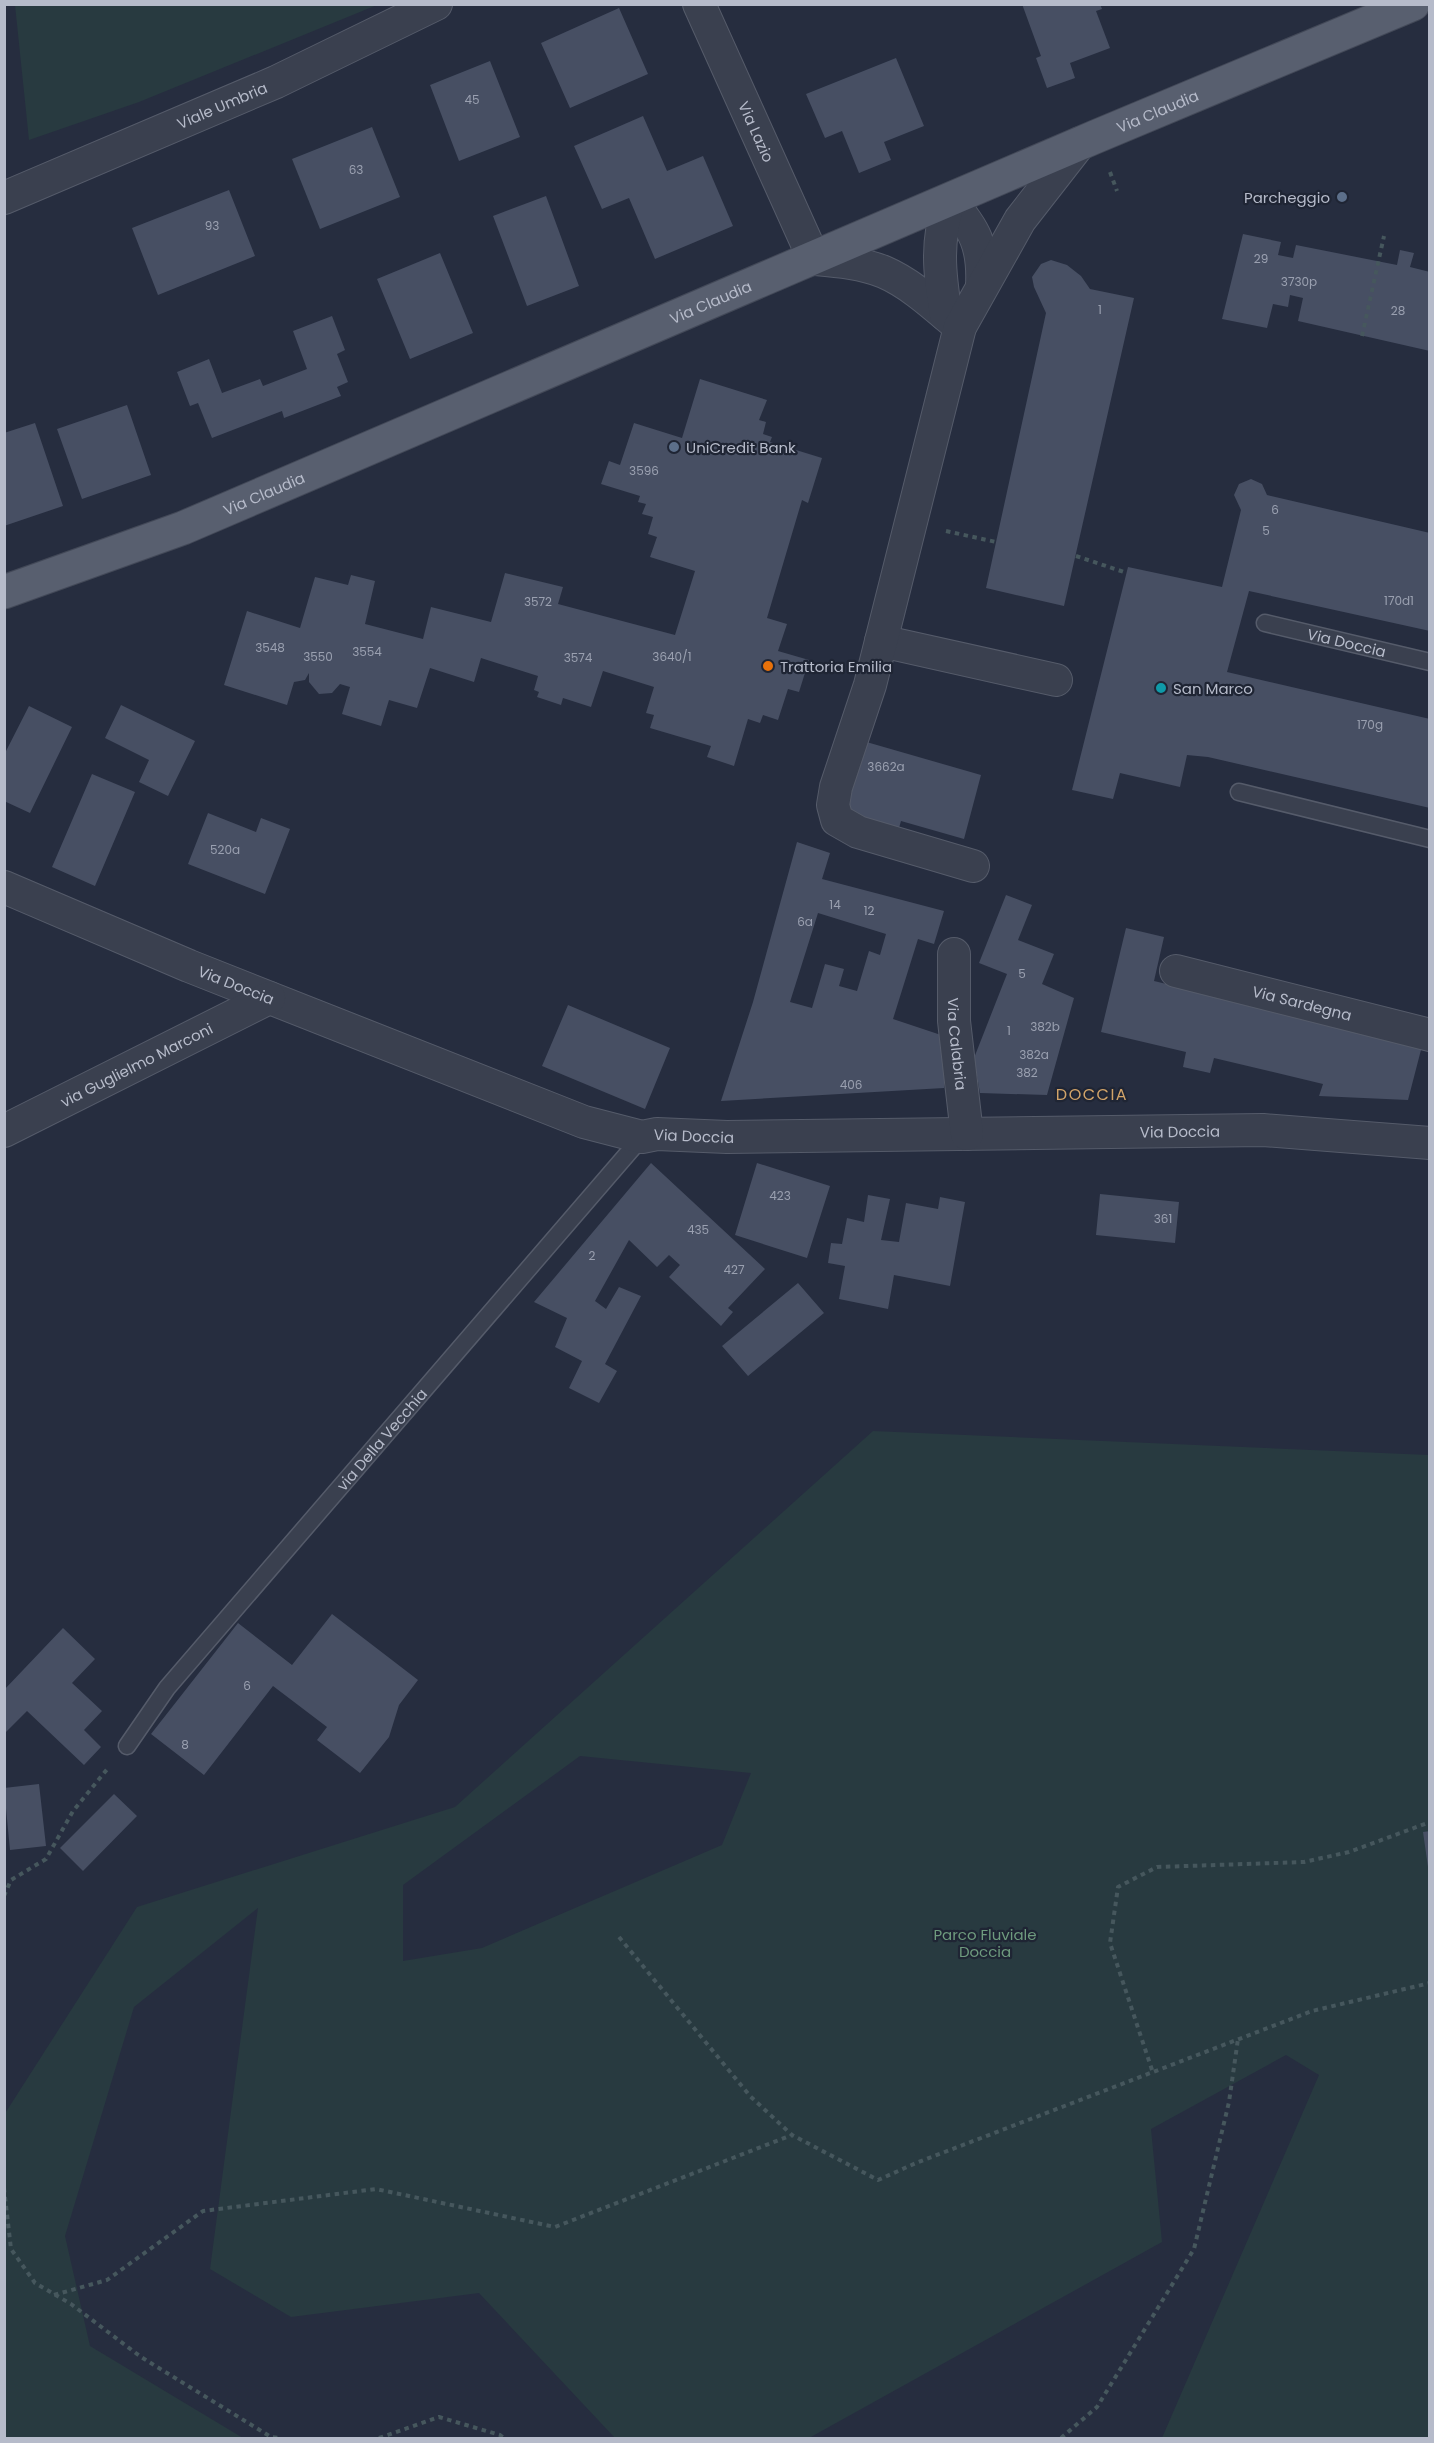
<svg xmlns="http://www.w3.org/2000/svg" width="1434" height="2443" font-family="Poppins,sans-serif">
<rect width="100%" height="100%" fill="#262d3f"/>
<path fill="#283a40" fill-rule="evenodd" d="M15,5V4L377,5L139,102L29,140Z
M873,1431L1429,1455V2438H1162L1319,2075L1286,2055L1151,2129L1162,2242L809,2438H615L479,2293L291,2317L210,2269L258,1908L134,2007L65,2236L90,2346L243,2438H5L4,2115L137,1907L455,1807ZM580,1756L751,1773L722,1845L482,1948L403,1961V1885Z"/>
<path fill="#474f63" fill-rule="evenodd" d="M1022,4H1100L1102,9L1096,11L1110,48L1070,63L1075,78L1047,88L1036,58L1041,56Z
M619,8L648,74L570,108L541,43Z
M896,58L924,126L884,142L891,160L859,173L842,131L825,138L806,94Z
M490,61L520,137L459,161L430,85Z
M643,116L667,171L703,156L733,226L655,259L629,198L602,209L574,146Z
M372,127L400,197L320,229L292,159Z
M229,190L255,256L158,295L132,228Z
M546,196L579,286L527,306L493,216Z
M1243,234L1281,242L1278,255L1293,258L1296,245L1397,265L1400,250L1414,253L1410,267L1430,272V351L1298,321L1303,298L1290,295L1288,307L1273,304L1267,328L1222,319Z
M440,253L473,333L410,359L377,279Z
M1051,260L1067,265L1081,276L1090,289L1134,298L1064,606L986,588L1046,313L1034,287L1032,277L1041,264Z
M332,316L345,350L337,354L348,382L337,387L341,396L284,418L282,411L212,438L198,403L190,406L177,372L209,359L222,393L260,379L263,386L307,369L293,331Z
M700,379L767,400L759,420L766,422L763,434L772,437L770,442L822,458L808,503L802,500L767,618L787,624L778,651L809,660L799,692L788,689L778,720L763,715L760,723L748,719L734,766L707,757L711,746L650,728L654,715L646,713L654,687L603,671L591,707L563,698L561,705L537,697L539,692L534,690L538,676L481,658L474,682L430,668L417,708L389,700L381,726L342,714L350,687L340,684L332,693L319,694L309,682V673L305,680L294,682L287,705L224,685L247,611L300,628L315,577L348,585L351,575L375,581L365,624L423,639L431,607L491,622L505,573L563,587L558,604L675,635L695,571L650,557L657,537L648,534L653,517L642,514L646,504L638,502L640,496L601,484L609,461L620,465L634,423L682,438Z
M127,405L151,475L82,499L57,429Z
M35,423L63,506L4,526V433Z
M1251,479L1262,484L1267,495L1430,533V631L1249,591L1227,672L1430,719V808L1208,757L1187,755L1180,787L1120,773L1113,799L1072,790L1128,567L1222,587L1241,510L1234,495L1239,484Z
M121,705L195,741L168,796L139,782L149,760L105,738Z
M29,706L72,727L30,813L4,801V755Z
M863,741L981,775L964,839L901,821L899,828L843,812Z
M92,774L135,792L95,886L52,867Z
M208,813L256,832L261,818L290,829L265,894L188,864Z
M797,842L830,853L822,879L944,911L934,944L918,939L893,1019L944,1036V1088L721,1101L753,1002ZM818,913L886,934L880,955L869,951L857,991L839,986L844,969L825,964L812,1008L790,1002Z
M1006,895L1032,905L1018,940L1054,954L1042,984L1074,998L1047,1095L980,1093L974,1058L1007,974L979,963Z
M1126,928L1164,937L1154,981L1422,1046L1408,1100L1319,1096L1323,1084L1214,1058L1210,1073L1183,1067L1186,1052L1101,1032Z
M568,1005L670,1048L645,1109L542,1066Z
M651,1163L765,1269L728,1308L733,1312L721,1326L669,1277L680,1265L669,1255L657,1267L629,1240L595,1301L606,1309L619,1287L641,1296L605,1364L617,1371L599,1403L569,1388L582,1361L555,1347L567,1318L534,1302Z
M757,1163L830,1186L807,1258L735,1235Z
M1100,1194L1179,1202L1175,1243L1096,1235Z
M868,1195L890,1199L881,1240L899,1242L906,1203L938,1209L940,1197L965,1202L950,1286L894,1275L888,1309L839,1299L845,1266L828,1263L831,1243L842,1244L847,1218L864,1222Z
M798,1283L824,1313L748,1376L722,1346Z
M332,1614L418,1680L399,1705L389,1737L360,1773L317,1740L327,1727L273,1686L204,1775L151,1734L238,1623L292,1665Z
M63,1628L95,1659L72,1683L102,1711L84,1730L101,1747L84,1765L27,1711L4,1734V1690Z
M39,1784L46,1846L10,1850L4,1788Z
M114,1794L137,1816L83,1871L60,1848Z
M1430,1831V1867H1428L1423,1832Z"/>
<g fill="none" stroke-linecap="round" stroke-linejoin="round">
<g stroke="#555b6a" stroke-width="19">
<g id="lane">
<path id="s1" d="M1265,623L1430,662"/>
<path d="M1239,792L1430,839"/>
<path id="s2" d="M127,1746L167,1688L642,1137"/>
</g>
</g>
<g stroke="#555b6a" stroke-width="34">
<g id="street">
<path id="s3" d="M699,4L814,259C837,261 862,263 884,272C912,284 937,308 960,327"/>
<path id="s4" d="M4,198L276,82L436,4"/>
<path d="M949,200C975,229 984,246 982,286"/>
<path d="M946,315C939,271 936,243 949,200"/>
<path d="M881,641L1056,680"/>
<path d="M973,866L858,832L837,820L833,805L836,787L870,685L960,327L1020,220L1080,143"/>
<path id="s5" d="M4,887L189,966L584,1122L642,1137L657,1134L727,1137L1263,1130L1430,1143"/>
<path id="s6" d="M954,954V1021L967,1134"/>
<path id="s7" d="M1176,971L1430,1035"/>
<path id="s8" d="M4,1131L269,998"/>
</g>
</g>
<g stroke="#434958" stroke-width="35">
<g id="primary">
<path id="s9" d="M4,592L183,528L1095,137L1413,4"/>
</g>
</g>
<path stroke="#46575d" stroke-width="4" stroke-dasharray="4.5 4.5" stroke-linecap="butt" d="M1110,172L1117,191
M1362,336L1384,236
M946,531L996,542
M1076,556L1127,573
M4,1896L11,1880L46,1859L73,1811L109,1767
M619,1937L750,2096L792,2135L878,2180L916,2163L1312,2011L1430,1983
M1152,2070L1110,1943L1118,1887L1157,1867L1304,1862L1349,1852L1430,1822
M4,2188L11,2249L35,2283L71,2304L141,2357L271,2437L281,2438
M54,2295L107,2280L203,2211L376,2189L555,2227L792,2135
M379,2438L439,2417L500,2435L504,2438
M1061,2438L1097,2407L1194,2249L1229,2102L1238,2039"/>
<use href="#lane" stroke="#3a404f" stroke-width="16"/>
<use href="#street" stroke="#3a404f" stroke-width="32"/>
<use href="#primary" stroke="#585f6f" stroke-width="33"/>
</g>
<g fill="#5c6f8a" stroke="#1f2534" stroke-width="2">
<circle cx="1342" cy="197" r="6"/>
<circle cx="674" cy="447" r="6"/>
</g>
<circle fill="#e8710a" stroke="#1f2534" stroke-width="2" cx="768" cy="666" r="6"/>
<circle fill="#0f9aa8" stroke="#1f2534" stroke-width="2" cx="1161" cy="688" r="6"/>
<g text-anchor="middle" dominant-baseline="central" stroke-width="4.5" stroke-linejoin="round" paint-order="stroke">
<g font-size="12" fill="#9aa0b0">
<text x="472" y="99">45</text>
<text x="356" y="169">63</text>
<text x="212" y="225">93</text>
<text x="1261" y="258">29</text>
<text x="1299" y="281">3730p</text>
<text x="1100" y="309">1</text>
<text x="1398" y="310">28</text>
<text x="644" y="470">3596</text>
<text x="1275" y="509">6</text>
<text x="1266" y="530">5</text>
<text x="1399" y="600">170d1</text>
<text x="538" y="601">3572</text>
<text x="270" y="647">3548</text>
<text x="367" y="651">3554</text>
<text x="318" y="656">3550</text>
<text x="672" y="656">3640/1</text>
<text x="578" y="657">3574</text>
<text x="1370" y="724">170g</text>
<text x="886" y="766">3662a</text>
<text x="225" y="849">520a</text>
<text x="835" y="904">14</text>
<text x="869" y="910">12</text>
<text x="805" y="921">6a</text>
<text x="1022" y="973">5</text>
<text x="1045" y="1026">382b</text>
<text x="1009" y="1030">1</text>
<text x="1034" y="1054">382a</text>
<text x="1027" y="1072">382</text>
<text x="851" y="1084">406</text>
<text x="780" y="1195">423</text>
<text x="1163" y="1218">361</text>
<text x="698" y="1229">435</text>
<text x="592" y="1255">2</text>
<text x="734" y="1269">427</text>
<text x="247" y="1685">6</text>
<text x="185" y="1744">8</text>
</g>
<g font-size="15" fill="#b6bbca" stroke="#1f2534">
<text stroke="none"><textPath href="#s4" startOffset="237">Viale Umbria</textPath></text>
<text stroke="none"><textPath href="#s9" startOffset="1250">Via Claudia</textPath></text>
<text stroke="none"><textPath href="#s3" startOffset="140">Via Lazio</textPath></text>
<text stroke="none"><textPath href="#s9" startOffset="764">Via Claudia</textPath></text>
<text stroke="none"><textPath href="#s9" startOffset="278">Via Claudia</textPath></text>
<text stroke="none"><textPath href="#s1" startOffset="84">Via Doccia</textPath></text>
<text stroke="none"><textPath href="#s5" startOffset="252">Via Doccia</textPath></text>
<text stroke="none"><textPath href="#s7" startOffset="130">Via Sardegna</textPath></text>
<text stroke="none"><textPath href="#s6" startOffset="90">Via Calabria</textPath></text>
<text stroke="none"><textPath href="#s8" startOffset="148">via Guglielmo Marconi</textPath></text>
<text stroke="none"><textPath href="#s5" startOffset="1224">Via Doccia</textPath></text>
<text stroke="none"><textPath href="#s5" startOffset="738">Via Doccia</textPath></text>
<text stroke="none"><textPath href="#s2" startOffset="399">via Della Vecchia</textPath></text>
</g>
<g font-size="15" fill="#b6bbca" stroke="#1f2534" text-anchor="start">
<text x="1330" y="197" text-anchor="end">Parcheggio</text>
<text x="686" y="447">UniCredit Bank</text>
<text x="780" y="666">Trattoria Emilia</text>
<text x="1173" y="688">San Marco</text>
</g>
<g font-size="15" fill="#6e9a7e" stroke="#1f2534">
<text x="985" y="1934">Parco Fluviale<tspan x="985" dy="17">Doccia</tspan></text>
</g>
<g font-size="16" letter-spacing="1.5" fill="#d2a469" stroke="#1f2534">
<text x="1092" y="1094">DOCCIA</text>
</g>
</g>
<rect width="1434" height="2443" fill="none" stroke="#b6bbca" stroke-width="12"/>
</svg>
